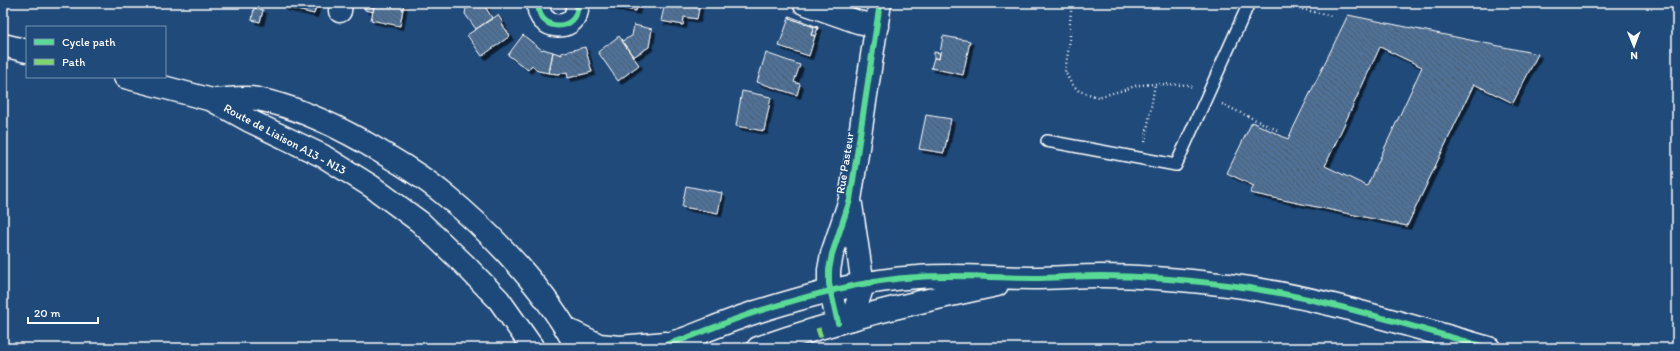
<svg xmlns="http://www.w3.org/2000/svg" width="1680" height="351" font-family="Itim,sans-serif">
<defs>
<pattern id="building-back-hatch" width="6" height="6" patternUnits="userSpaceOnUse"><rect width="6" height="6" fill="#507197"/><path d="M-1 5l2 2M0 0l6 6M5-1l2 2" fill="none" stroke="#4e5b6a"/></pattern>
<filter id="shadow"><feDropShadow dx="3.5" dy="3.5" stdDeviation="0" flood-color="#0009"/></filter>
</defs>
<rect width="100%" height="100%" fill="#1f4a7a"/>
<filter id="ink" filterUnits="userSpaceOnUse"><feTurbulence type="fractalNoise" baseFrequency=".025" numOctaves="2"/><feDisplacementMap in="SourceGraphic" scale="8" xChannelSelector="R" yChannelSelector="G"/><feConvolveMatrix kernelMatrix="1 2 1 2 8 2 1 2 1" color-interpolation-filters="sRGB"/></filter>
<g filter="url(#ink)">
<path fill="url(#building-back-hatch)" stroke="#fff" fill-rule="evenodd" filter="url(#shadow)" d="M285,3H317L314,14L284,7Z
M366,3H404L400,26L371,20L374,7L365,6Z
M467,3H487L486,8L492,18L476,29L465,14Z
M607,3H638L636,11L606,5Z
M665,3H700L697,19L684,17L683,25L661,21Z
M365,6L374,7L373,12L365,10Z
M254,8L263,10L260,22L252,20Z
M498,15L503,23L502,24L510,36L482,56L467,35Z
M1348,15L1538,54L1513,103L1474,84L1407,226L1250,193L1254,186L1227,173L1252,122L1288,139ZM1380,47L1422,67L1367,186L1325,166Z
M789,16L818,27V28L789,18Z
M789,18L814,27L811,35L815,36L809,56L779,46Z
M634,25L652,29L649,47L633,57L622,41L632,36Z
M814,27L818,28L815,36L811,35Z
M523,35L542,50L543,49L553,52L549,73L538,71L532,65L528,70L508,55Z
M619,36L639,65L618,81L598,52Z
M943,36L970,41L963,75L931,68L934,58L939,59Z
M585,47L592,72L568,78L567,72L558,74L549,73L553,52L562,55L561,53Z
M934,52L940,53L939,59L934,58Z
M766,53L800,65L794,82L800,84L797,95L757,82Z
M742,91L771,97L764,131L736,126Z
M926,115L951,119L944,153L919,149Z
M686,186L722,193L718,213L682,207Z"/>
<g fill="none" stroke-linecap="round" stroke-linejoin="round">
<g stroke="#fff" stroke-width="14">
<path id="lane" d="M1047,141L1176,165L1249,3"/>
</g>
<g stroke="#fff" stroke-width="25">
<path id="street" d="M539,3C535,32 581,34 577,3
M804,3L858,22L877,26
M340,11L341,3
M851,205L863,285L852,319
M838,323L829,284V270L832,254L850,200L880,3"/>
</g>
<g stroke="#fff" stroke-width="25">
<path id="secondary" d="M660,348C668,343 675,342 684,339C708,330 731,320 756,312C807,296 863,280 918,277C956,274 994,278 1033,278C1055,278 1078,276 1101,276C1143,276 1186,280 1228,285C1317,296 1403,324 1489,348
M758,348C836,320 917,302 997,285"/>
</g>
<g stroke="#fff" stroke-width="25">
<path id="primary" d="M3,45L27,51
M125,77L212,100L250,121L323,156L371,186L420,222L464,264L499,300L533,348
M212,100C225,100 245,96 257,99C294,106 332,124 364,142C391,158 421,175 445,195C494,235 548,293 577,348
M568,330L599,345L620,347L666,343"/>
</g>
<path stroke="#fff" stroke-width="2.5" stroke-dasharray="1 3" stroke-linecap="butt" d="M1072,3L1070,21V39L1065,72L1071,83L1079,91L1098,97L1124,90L1138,85L1155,84L1189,85L1193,88
M1275,3L1332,16
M1222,104L1279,131
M1145,142L1155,84"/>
<use href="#lane" stroke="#1f4a7a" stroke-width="11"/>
<use href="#street" stroke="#1f4a7a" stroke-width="22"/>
<use href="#secondary" stroke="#1f4a7a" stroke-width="22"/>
<use href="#primary" stroke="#1f4a7a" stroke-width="22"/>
<path stroke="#7fd670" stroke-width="5" stroke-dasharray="10 5" stroke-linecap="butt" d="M818,328L824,348"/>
<g stroke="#1f4a7a" stroke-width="8">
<path id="cycleway" d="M539,3C535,32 581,34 577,3
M838,323L829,284V270L832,254L850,200L880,3
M660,348C668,343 675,342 684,339C708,330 731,320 756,312C807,296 863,280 918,277C956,274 994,278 1033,278C1055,278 1078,276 1101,276C1143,276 1186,280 1228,285C1317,296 1403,324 1489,348"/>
</g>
<use href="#cycleway" stroke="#5adb95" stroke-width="6"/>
</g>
</g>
<g text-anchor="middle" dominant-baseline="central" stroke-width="3" stroke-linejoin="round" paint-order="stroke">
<g font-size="12" fill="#fff" stroke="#1f4a7a">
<text transform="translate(285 139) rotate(28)">Route de Liaison A13 - N13</text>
<text transform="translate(845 163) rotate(-81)">Rue Pasteur</text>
</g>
</g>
<rect width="1680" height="351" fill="none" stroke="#1f4a7a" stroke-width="16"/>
<rect x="8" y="8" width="1664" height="335" fill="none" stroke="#fff" stroke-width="1.5" filter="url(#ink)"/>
<rect x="26" y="26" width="140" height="52" fill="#1f4a7a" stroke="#7992af"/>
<rect x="34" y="39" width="20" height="6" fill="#5adb95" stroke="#7992af"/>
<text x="62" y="46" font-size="12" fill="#ffffff">Cycle path</text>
<rect x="34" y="59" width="20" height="6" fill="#7fd670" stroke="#7992af"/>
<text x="62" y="66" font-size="12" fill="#ffffff">Path</text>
<g transform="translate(1634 46) rotate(179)" stroke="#1f4a7a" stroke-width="3" paint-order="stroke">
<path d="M0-3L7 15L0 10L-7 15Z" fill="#ffffff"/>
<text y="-6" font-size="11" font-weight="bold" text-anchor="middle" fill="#ffffff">N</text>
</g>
<path d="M28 317v6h70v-6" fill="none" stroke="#ffffff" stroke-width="2"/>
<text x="34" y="317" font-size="12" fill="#ffffff" stroke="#1f4a7a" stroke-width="3" paint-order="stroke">20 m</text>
</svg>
